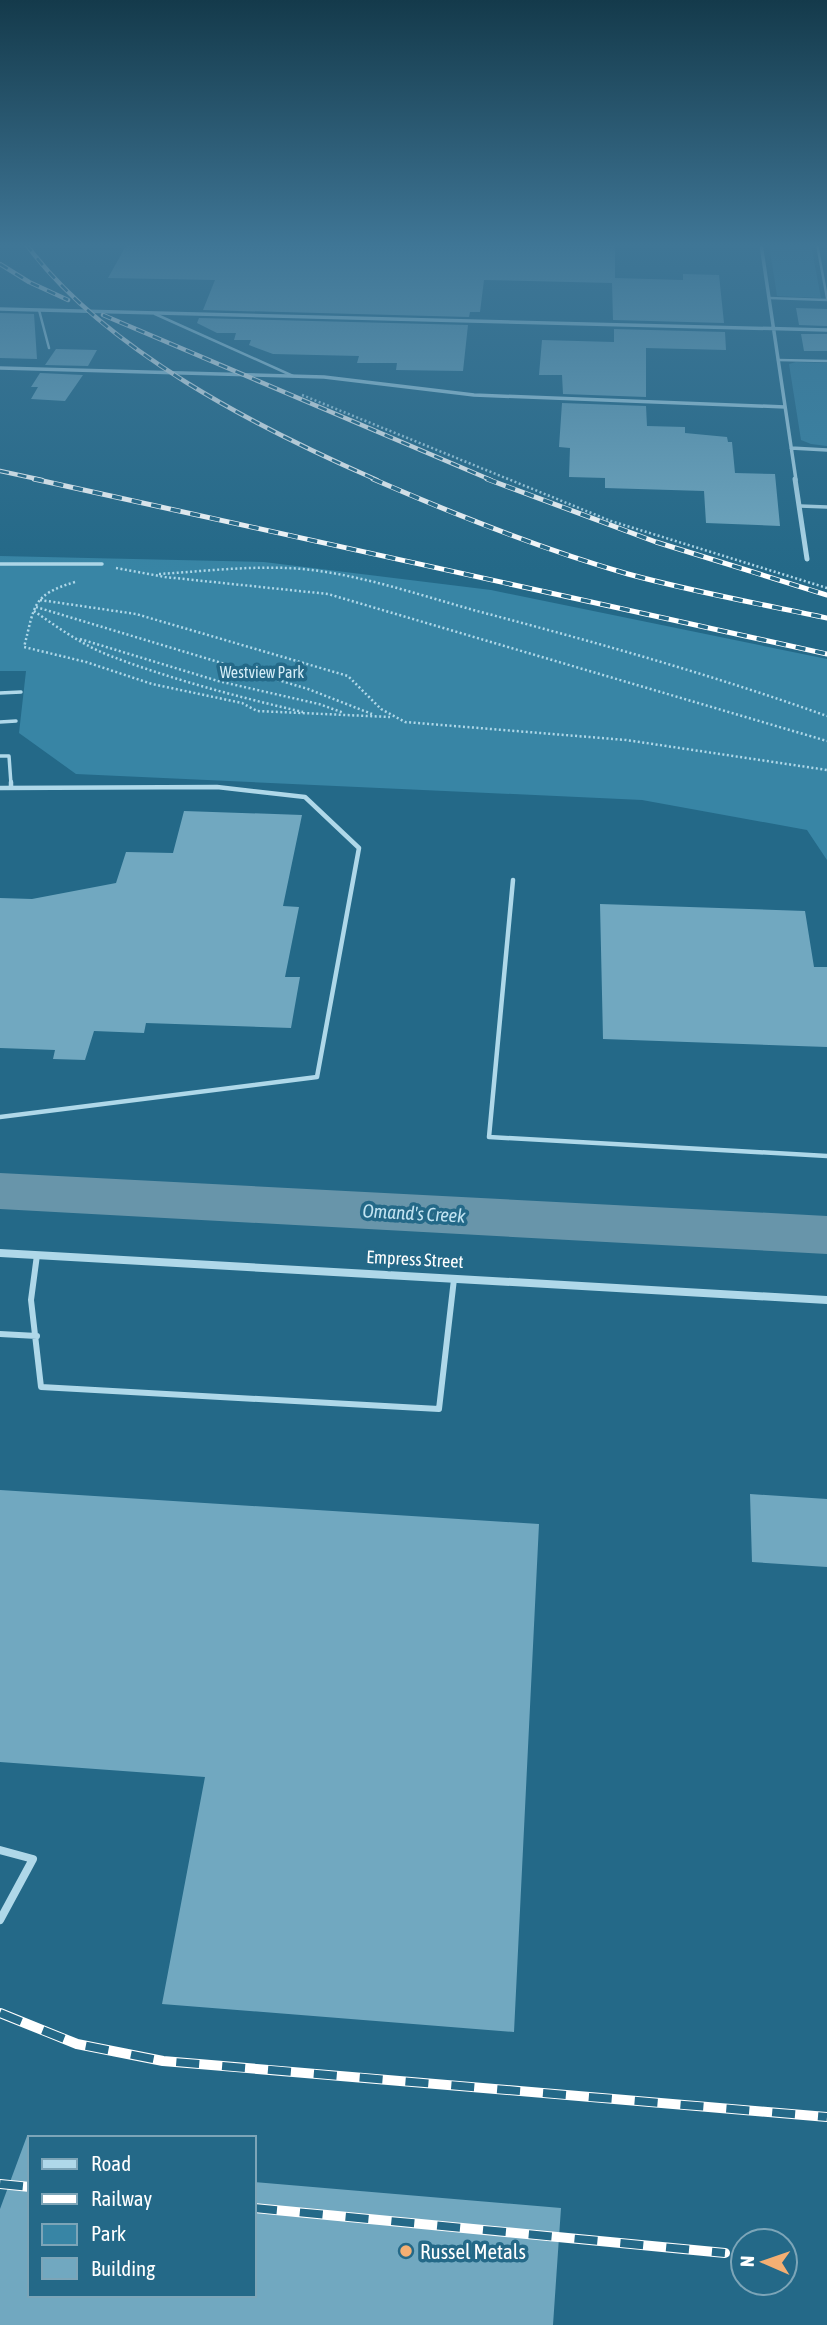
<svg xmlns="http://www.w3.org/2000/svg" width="827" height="2325" font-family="'Asap Condensed',sans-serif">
<rect width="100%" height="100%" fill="#246988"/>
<path fill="#3885a5" d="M769,244L811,245L821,298L777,296Z
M796,362L827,363V446L811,444L801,440L789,364Z
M0,556L264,562L491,590L827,659V860L807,830L642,800L76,774L19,733L26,671H0Z"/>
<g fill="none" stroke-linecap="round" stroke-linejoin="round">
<path fill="#6895aa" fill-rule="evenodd" d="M0,1173L827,1216V1254L0,1209Z"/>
</g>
<path fill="#71a8c0" d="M127,244H615V278L683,280V274L719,275L724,323L613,320L612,283L484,280L480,312H470L469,317L203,310L215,280L108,278Z
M796,308L827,309V326L799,325Z
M0,313L34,314L37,359L0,358Z
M199,318L468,325L463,371L396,370L397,363H357L359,356L273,354L249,345L251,340H234L236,333H217L197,323Z
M614,329L725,332L726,350L646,348V397L563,394L562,375H539L542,340L614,342Z
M801,334H827V351H804Z
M56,349L97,350L88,366L45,365Z
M40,373L83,375L65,401L31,399L38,387H31Z
M562,403L646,406L647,426L685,427V433L727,437L728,442H732L735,473L775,474L780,526L706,523L704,491L605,488V478L569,477L570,448L559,447Z
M184,811L302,815L283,906L299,907L285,977H300L291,1028L146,1023L144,1033L94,1031L85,1060L53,1059L55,1050L0,1048V898L32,899L116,883L126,852L173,853Z
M600,904L805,911L814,967H827V1047L603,1039Z
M0,1490L539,1524L514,2032L162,2004L205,1777L0,1762Z
M750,1494L827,1499V1567L752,1562Z
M27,2136L30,2137V2295H254V2182L561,2208L553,2325H0V2209Z"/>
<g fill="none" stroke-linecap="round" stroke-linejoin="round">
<path stroke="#afd8e9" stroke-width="2.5" stroke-dasharray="2 2.5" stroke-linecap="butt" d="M302,395L611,521L827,588
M116,568L165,577L328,594L827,741
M159,574C209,571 262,564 312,570C368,577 423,596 477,611C595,642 713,675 827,716
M75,582C31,595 35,606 24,647L86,662L152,684L242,703L257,711L390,717
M40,600L136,614L348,676L381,709L405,722L626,740L827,770
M36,607L308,689L372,714
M34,611C57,627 81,644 108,655C170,679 238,697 303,712
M80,639L218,681L319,704L344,713"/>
<path stroke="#afd8e9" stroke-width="2.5" d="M817,244L827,298
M769,298L827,300
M39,310L49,348
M155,314L293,376
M778,360L827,361"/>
<path stroke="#afd8e9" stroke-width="3.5" d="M800,506L827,507
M0,564H102
M0,693L21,692
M0,722L16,721
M0,756H9L11,784"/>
<path stroke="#afd8e9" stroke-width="4.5" d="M11,782V787
M0,788L217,787L305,797L359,848L317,1077L0,1117
M513,880L489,1137L827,1156"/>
<path stroke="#afd8e9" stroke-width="6" d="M37,1255L31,1300L41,1387L439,1409L454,1279
M0,1334L37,1336"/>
<path stroke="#afd8e9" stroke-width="8" d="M0,1850L33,1859L0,1920"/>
<path stroke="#afd8e9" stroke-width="3.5" d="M761,244L796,480
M0,309L827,330
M0,368L324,377L474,395L785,407
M791,448L827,450"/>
<path stroke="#afd8e9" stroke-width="5" d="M795,479L807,559"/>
<path fill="#afd8e9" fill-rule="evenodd" d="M0,1249L827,1296V1304L0,1257Z"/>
<g stroke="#fff" stroke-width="4.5">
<path id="rail-far2" d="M26,244C104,350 258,428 377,480
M0,264L29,282L68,300
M103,315L491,480
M0,471L42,480"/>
</g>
<g stroke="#fff" stroke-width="5">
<path id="rail-far1" d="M34,479L827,654
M373,479C456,515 541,549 628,574C694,592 761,604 827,618
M487,479L656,542L827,595"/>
</g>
<g stroke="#fff" stroke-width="10">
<path id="rail" d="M0,2013L77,2044L163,2061L827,2117
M0,2184L30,2187
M254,2208L725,2253"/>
</g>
<use href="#rail-far2" stroke="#246988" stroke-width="2.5" stroke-dasharray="9" stroke-linecap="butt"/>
<use href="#rail-far1" stroke="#246988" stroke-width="3.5" stroke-dasharray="10" stroke-linecap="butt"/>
<use href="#rail" stroke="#246988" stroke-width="8" stroke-dasharray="23" stroke-linecap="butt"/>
</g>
<linearGradient id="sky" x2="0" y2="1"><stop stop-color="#143a4b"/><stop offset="0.43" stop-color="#3f7696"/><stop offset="1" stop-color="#3f7696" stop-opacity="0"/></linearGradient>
<rect width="827" height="570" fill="url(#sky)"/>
<circle fill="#f4af73" stroke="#246988" stroke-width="2.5" cx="406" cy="2251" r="7"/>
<g text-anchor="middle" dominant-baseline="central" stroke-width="7" stroke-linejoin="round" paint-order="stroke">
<g font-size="16" fill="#d4edf7" stroke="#246988">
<text x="262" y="672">Westview Park</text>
</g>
<g font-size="18" fill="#fff" stroke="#246988">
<text transform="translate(415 1259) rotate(3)">Empress Street</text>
</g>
<g font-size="19" font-style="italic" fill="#c2e4f2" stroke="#246988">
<text transform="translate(414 1213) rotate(3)">Omand's Creek</text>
</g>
<g font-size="21" fill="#fff" stroke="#246988" text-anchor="start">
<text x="420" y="2251">Russel Metals</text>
</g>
</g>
<rect x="28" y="2136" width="228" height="161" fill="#246988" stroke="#7ca5b8" stroke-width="2"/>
<rect x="42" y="2159" width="35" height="10" fill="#afd8e9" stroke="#7ca5b8" stroke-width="2"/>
<text x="91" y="2171" font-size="21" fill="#ffffff">Road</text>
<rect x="42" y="2194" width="35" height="10" fill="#ffffff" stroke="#7ca5b8" stroke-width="2"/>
<text x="91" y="2206" font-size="21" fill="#ffffff">Railway</text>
<rect x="42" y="2224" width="35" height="21" fill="#3885a5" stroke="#7ca5b8" stroke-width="2"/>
<text x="91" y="2241" font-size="21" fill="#ffffff">Park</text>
<rect x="42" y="2258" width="35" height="21" fill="#71a8c0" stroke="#7ca5b8" stroke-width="2"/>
<text x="91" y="2276" font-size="21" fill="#ffffff">Building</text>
<g transform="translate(764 2262) rotate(272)"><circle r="33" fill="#246988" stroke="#7ca5b8" stroke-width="2"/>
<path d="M0-5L12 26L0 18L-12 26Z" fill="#f4af73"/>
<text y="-10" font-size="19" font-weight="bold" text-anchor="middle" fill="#ffffff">N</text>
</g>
</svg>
